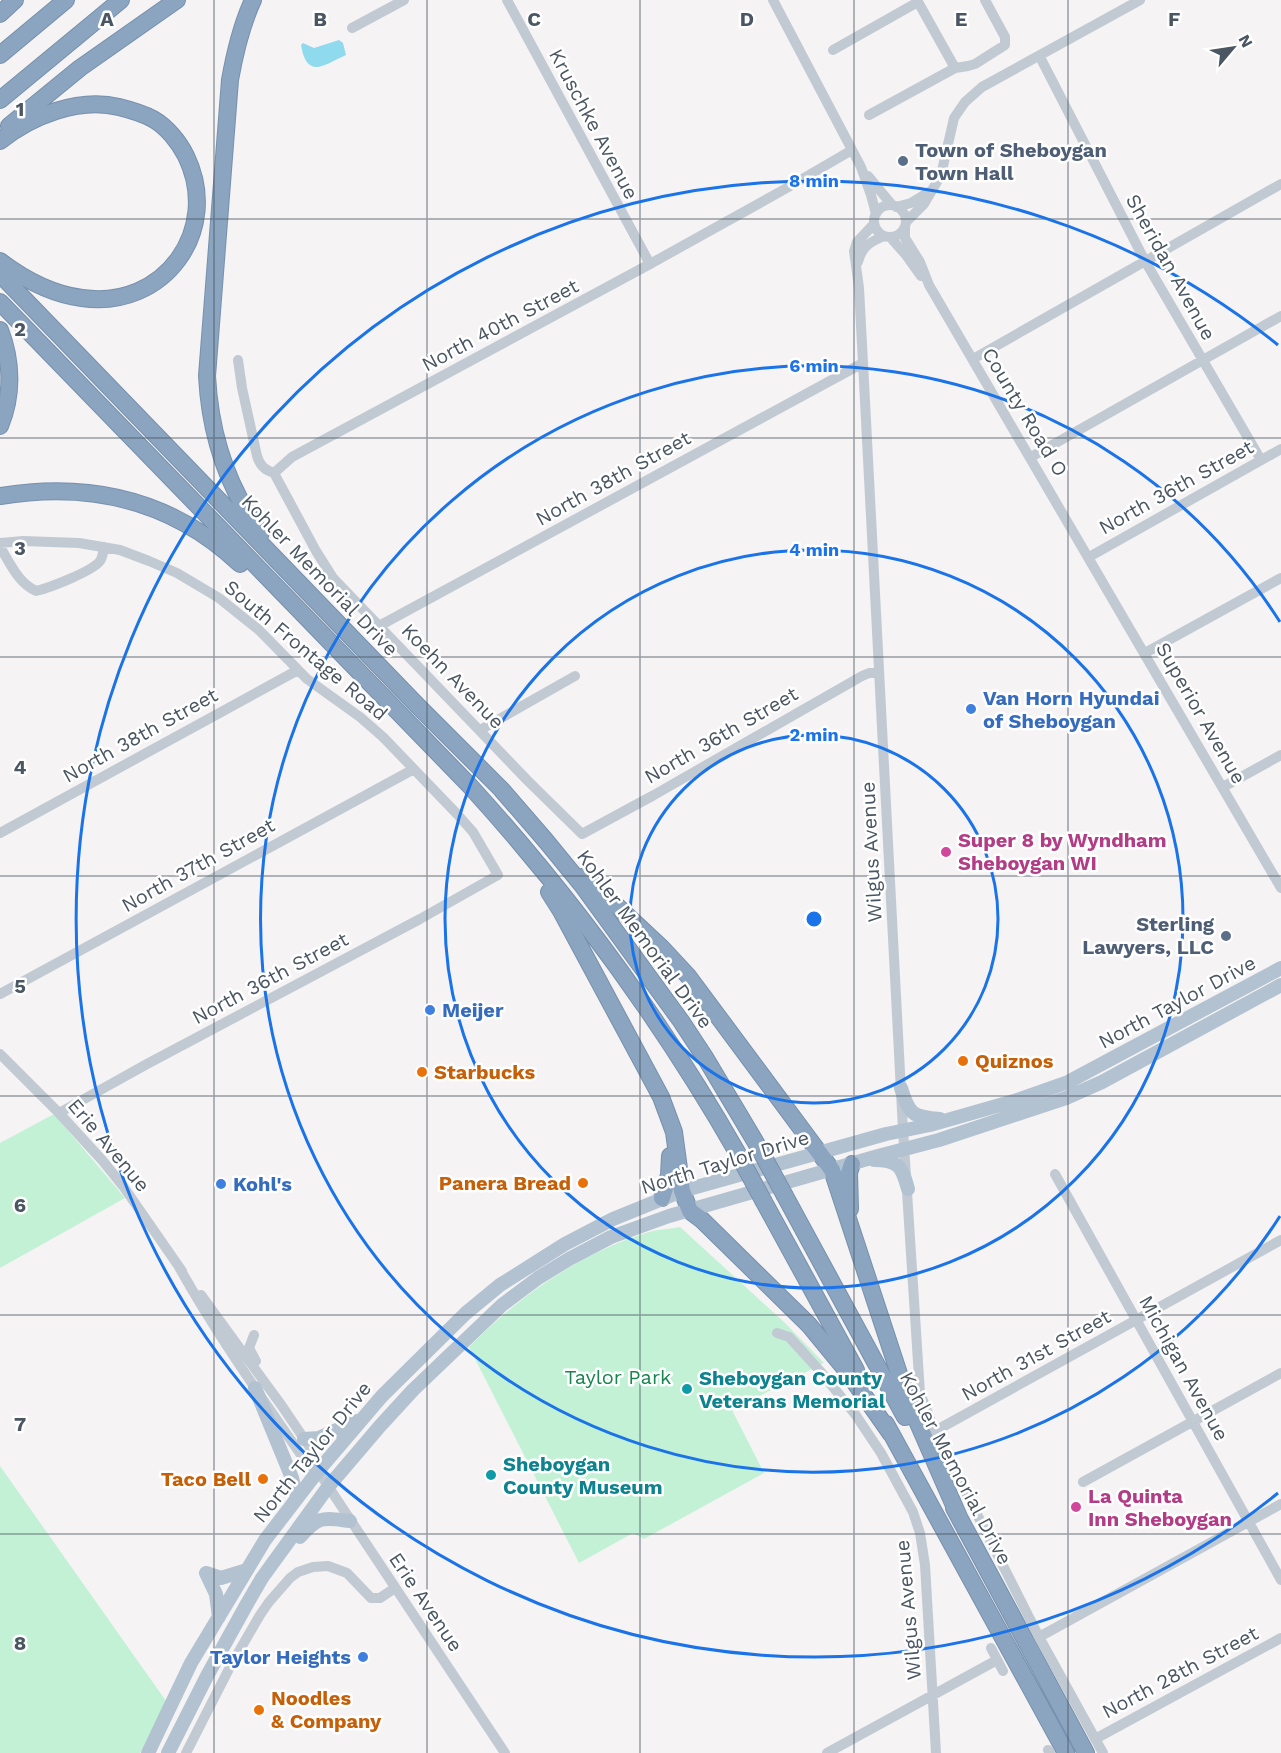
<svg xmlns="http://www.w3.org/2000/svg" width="1281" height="1753" font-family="'Work Sans',sans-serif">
<rect width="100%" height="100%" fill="#f5f3f3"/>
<path fill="#c3f1d5" d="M54,1114L125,1198L0,1268V1143Z
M680,1227L784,1322L824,1363L732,1410L764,1473L644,1539L633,1533L579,1563L469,1347C519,1296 580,1253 649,1232C659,1229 670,1229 680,1227Z
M0,1466L166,1701L140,1753H0Z"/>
<path fill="#90daee" d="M339,40L343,43L346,55C324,65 307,80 301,45L303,43L314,48Z"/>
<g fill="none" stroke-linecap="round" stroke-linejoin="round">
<g stroke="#7690ad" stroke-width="18">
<path id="highway" d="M253,0C241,26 235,52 230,80L207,376C210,433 227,487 261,533
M0,14L15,0
M0,55L66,0
M0,100L121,0
M9,126L80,68L177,0
M0,141C31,116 79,97 119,107C131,110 142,113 153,119C167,127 179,142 186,156C222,230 164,310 82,298C51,294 25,280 0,261
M0,274L417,705L501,789L546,841L582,885L681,1021L706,1059L759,1148
M0,302L470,786C573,899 662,1021 738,1154
M0,330C12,361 13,395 0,426
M0,496C91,481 172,500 240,564
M585,876L662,948L688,976L832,1170L907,1398L959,1517
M549,892L561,911L661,1097L674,1132L682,1191L690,1211L702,1220L809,1325L846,1370L891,1434
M785,1196L905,1417
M662,1198L669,1175L670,1156
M764,1202L856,1370
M850,1209L849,1173L852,1164
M886,1424L1066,1753
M954,1508L1086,1753"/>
</g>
<path stroke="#c1cad2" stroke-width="10" d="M507,0L650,264
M773,0L861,167L871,195L876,214
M917,0L955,68
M352,28L404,0
M833,50L918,2
M1040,57L1145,261L1261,460
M869,115L955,68L968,66L975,64L1005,45V37L985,0
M868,176L892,205
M874 221a16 16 0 1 1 32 0a16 16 0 1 1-32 0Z
M896,207L911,203L929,192
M906,222L924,204L941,175L954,118L965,102L982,87L1140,0
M874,224L857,242L854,251L859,288L863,363L903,1130L920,1393L935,1431L1039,1637L1103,1753
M905,228V238L920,262L929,285L1281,888
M890,237L906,255L921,276
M858,262C862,246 870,242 884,236
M973,359L1281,184
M238,360L242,388L257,456C260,466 265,470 274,473
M1031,457L1281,316
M274,473L316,551L333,578L528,781L582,834L654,795L862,676L869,673H879
M274,473L292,457L650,264L785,189L852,150
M0,543L23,541L79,543L120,550L149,561L177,573L219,598L259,630L307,679L360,717L383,737L457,814L473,832L498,875L420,919L147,1064L59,1113
M0,547C10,563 18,583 36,591C49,588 93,571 100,561C103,557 103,552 104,547
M1089,557L1281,449
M379,626L863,363
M1145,653L1281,578
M480,730L575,676
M1223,787L1281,755
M0,833L298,670
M0,994L414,769
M0,1054L59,1113L102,1160L123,1186L182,1271
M1055,1174L1281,1580
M179,1267C217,1335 262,1398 306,1462L318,1471L505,1753
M201,1295L282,1406L313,1452L317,1460L318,1471
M777,1333L789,1337L801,1350L820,1371L855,1414L881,1453L913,1512L920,1533L925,1565L936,1753
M254,1335L249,1348L256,1361
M935,1431L1281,1240
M1083,1482L1281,1373
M1039,1637L1281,1504
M991,1648L1003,1671
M1095,1739L1281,1638
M1048,1750L1050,1753
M186,1753L231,1665L260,1615L269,1602L290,1578L298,1572L313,1567L328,1566L347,1573L371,1598H380L395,1588
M827,1753L997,1660"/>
<path stroke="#b3c2d1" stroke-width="14" d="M901,1088C909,1114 912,1117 940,1119
M874,1160C899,1160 902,1167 908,1189
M255,1388L292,1478L297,1498
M304,1439L319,1438L357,1421
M300,1537C319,1515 323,1518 350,1521
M206,1573L216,1594L219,1617
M206,1573L221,1578L247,1570
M148,1753L191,1663L265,1540L318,1471L382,1396L466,1313L500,1285L565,1244L613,1219L682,1191L886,1134L930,1125L1014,1101L1068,1082L1281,968
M168,1753L207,1676L248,1602L262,1578L328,1487L380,1426L413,1390L502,1305L538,1278L569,1259L611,1237L669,1216L878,1156L939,1140L1066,1098L1102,1082L1281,985"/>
<use href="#highway" stroke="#8ba5c1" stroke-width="16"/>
<g stroke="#7690ad" stroke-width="18" stroke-linecap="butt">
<path id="highway-bridge" d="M759,1148L785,1196
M738,1154L764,1202"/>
</g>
<use href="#highway-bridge" stroke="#8ba5c1" stroke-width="16"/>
</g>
<path fill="none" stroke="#4a5661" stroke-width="1.5" stroke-opacity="0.55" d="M214,0V1753M427,0V1753M640,0V1753M854,0V1753M1068,0V1753M0,219H1281M0,438H1281M0,657H1281M0,876H1281M0,1096H1281M0,1315H1281M0,1534H1281"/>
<g fill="none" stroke="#1a73e8" stroke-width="3">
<circle cx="814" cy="919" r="184"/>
<circle cx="814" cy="919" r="369"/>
<path d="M1280 1216A553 553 0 1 1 1280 622"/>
<path d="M1278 1493A738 738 0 1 1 1278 345"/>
</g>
<g fill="#5c6f8a" stroke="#fff" stroke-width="2">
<circle cx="903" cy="161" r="6"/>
<circle cx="1226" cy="936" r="6"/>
</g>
<g fill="#3f7fe0" stroke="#fff" stroke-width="2">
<circle cx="971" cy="709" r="6"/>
<circle cx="430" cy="1010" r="6"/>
<circle cx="221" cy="1184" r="6"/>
<circle cx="363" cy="1657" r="6"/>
</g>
<g fill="#d1479c" stroke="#fff" stroke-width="2">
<circle cx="946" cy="852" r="6"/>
<circle cx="1076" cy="1507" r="6"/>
</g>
<g fill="#e8710a" stroke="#fff" stroke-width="2">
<circle cx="963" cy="1061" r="6"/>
<circle cx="422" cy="1072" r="6"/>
<circle cx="583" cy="1183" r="6"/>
<circle cx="263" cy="1479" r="6"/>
<circle cx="259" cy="1710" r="6"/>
</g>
<g fill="#0f9aa8" stroke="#fff" stroke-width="2">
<circle cx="687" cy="1389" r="6"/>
<circle cx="491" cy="1475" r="6"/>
</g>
<g text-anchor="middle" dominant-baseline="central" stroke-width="5" stroke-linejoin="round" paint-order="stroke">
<g font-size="20" fill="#4a5661" stroke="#fff">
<text transform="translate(594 124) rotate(62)">Kruschke Avenue</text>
<text transform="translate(1171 267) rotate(61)">Sheridan Avenue</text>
<text transform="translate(500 325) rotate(-28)">North 40th Street</text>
<text transform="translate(1025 412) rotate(59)">County Road O</text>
<text transform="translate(613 478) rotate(-29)">North 38th Street</text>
<text transform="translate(1176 487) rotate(-29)">North 36th Street</text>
<text transform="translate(320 575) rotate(46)">Kohler Memorial Drive</text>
<text transform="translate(306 650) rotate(40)">South Frontage Road</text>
<text transform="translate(453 676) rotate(46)">Koehn Avenue</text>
<text transform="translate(1201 713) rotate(60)">Superior Avenue</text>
<text transform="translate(140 735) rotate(-29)">North 38th Street</text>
<text transform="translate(721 735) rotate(-30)">North 36th Street</text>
<text transform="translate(871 852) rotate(-93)">Wilgus Avenue</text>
<text transform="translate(198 865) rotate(-29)">North 37th Street</text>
<text transform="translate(645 939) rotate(54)">Kohler Memorial Drive</text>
<text transform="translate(270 978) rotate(-28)">North 36th Street</text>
<text transform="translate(1177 1002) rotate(-28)">North Taylor Drive</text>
<text transform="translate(109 1145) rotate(50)">Erie Avenue</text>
<text transform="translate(725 1162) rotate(-17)">North Taylor Drive</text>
<text transform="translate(1036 1355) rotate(-29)">North 31st Street</text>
<text transform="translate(1184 1368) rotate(61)">Michigan Avenue</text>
<text transform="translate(312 1452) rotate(-51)">North Taylor Drive</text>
<text transform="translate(956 1468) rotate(62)">Kohler Memorial Drive</text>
<text transform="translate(426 1602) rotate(56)">Erie Avenue</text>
<text transform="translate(908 1610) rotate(-95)">Wilgus Avenue</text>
<text transform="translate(1180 1672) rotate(-28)">North 28th Street</text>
</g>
<g font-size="20" font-weight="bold" fill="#4e5e75" stroke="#fff" text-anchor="start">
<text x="915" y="150">Town of Sheboygan<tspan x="915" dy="23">Town Hall</tspan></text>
<text x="1214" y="924" text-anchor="end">Sterling<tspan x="1214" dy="23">Lawyers, LLC</tspan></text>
</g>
<g font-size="20" font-weight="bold" fill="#366cbe" stroke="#fff" text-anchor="start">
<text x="983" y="698">Van Horn Hyundai<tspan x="983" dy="23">of Sheboygan</tspan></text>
<text x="442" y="1010">Meijer</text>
<text x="233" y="1184">Kohl's</text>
<text x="351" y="1657" text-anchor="end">Taylor Heights</text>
</g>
<g font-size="20" font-weight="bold" fill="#b23c85" stroke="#fff" text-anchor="start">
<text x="958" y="840">Super 8 by Wyndham<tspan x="958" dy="23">Sheboygan WI</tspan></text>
<text x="1088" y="1496">La Quinta<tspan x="1088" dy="23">Inn Sheboygan</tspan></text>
</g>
<g font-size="20" font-weight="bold" fill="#c56008" stroke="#fff" text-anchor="start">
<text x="975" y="1061">Quiznos</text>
<text x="434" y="1072">Starbucks</text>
<text x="571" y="1183" text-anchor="end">Panera Bread</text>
<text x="251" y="1479" text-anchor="end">Taco Bell</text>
<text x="271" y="1698">Noodles<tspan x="271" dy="23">&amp; Company</tspan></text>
</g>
<g font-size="20" fill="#17864f" stroke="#fff">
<text x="618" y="1377">Taylor Park</text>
</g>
<g font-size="20" font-weight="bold" fill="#0d838f" stroke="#fff" text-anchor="start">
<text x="699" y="1378">Sheboygan County<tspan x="699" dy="23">Veterans Memorial</tspan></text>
<text x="503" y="1464">Sheboygan<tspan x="503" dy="23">County Museum</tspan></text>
</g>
</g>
<g font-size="20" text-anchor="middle" font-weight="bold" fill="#4a5661" stroke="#fff" stroke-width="5" stroke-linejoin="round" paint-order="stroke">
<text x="107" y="26">A</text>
<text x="320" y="26">B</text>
<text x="534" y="26">C</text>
<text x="747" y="26">D</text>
<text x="961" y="26">E</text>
<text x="1174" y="26">F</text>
<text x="20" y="116">1</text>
<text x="20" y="336">2</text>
<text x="20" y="555">3</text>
<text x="20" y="774">4</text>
<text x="20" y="993">5</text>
<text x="20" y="1212">6</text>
<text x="20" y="1431">7</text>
<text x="20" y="1650">8</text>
</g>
<circle cx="814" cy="919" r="9" fill="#1a73e8" stroke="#fff" stroke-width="3"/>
<g font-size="18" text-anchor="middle" font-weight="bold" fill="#1a73e8" stroke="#fff" stroke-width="5" stroke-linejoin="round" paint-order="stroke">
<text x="814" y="187">8 min</text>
<text x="814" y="372">6 min</text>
<text x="814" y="556">4 min</text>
<text x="814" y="741">2 min</text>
</g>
<g transform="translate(1233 48) rotate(61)" stroke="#ffffff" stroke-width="4.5" paint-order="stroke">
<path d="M0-4.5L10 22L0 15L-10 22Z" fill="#4a5661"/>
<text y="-9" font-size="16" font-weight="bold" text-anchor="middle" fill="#4a5661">N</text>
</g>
</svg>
